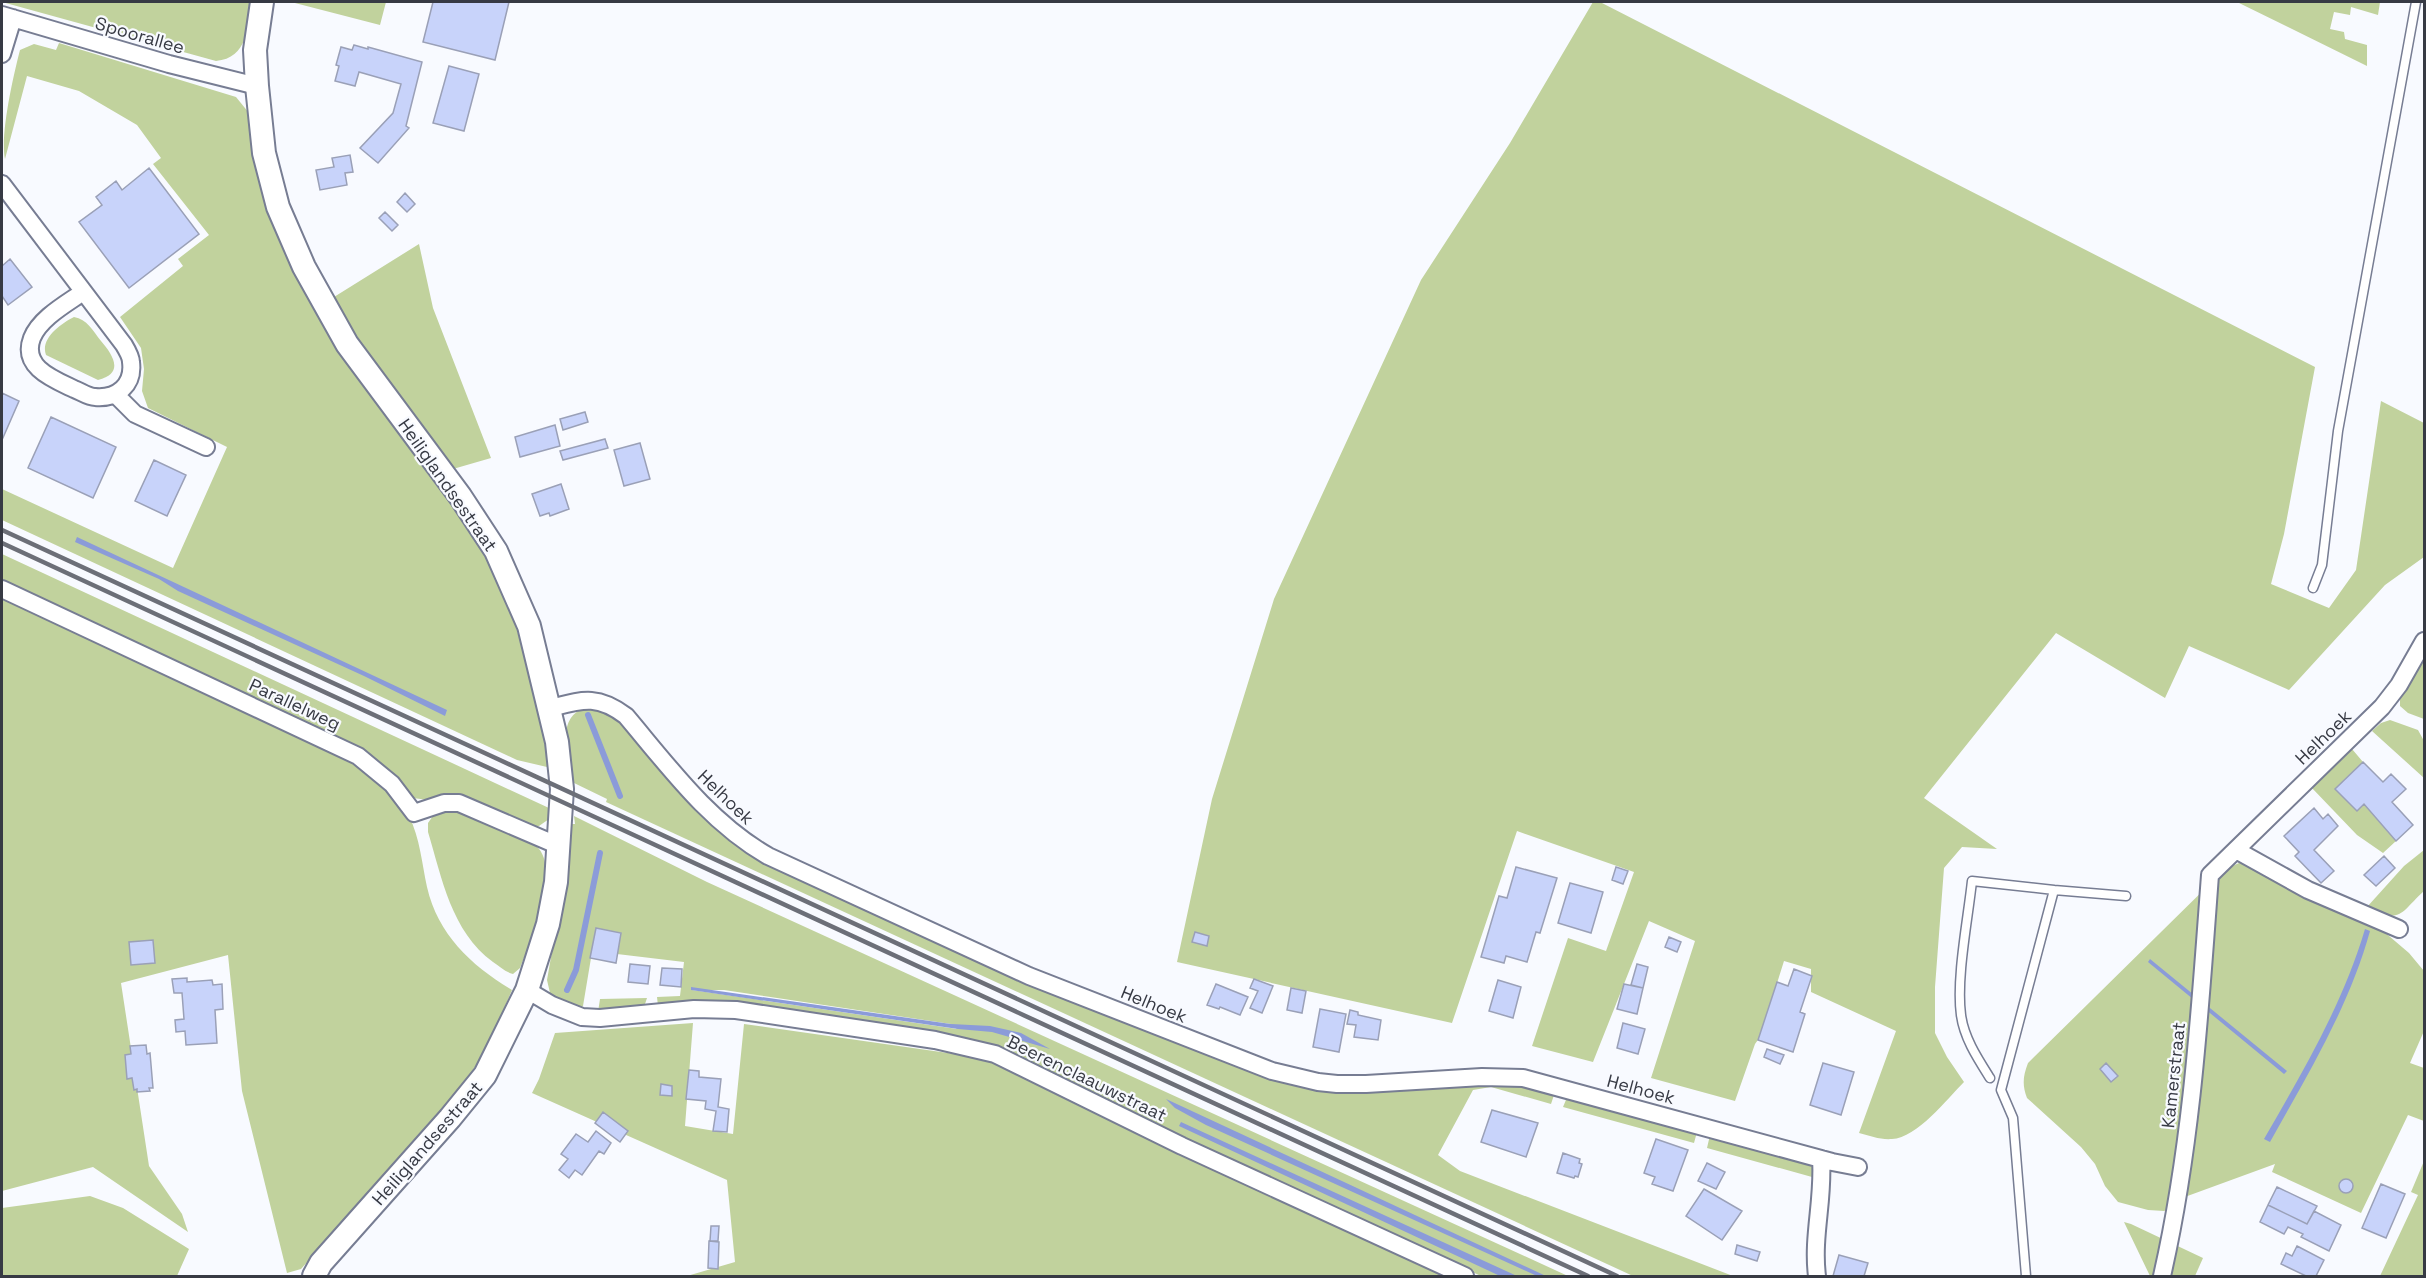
<svg xmlns="http://www.w3.org/2000/svg" width="2426" height="1278" font-family="'Space Grotesk',sans-serif">
<rect width="100%" height="100%" fill="#f8faff"/>
<path fill="#c1d29d" fill-rule="evenodd" d="M2,2H251C248,27 248,58 216,61Z
M291,2H386L380,25Z
M1593,2H1600L2315,367L2284,534L2271,584L2329,608L2356,570L2381,401L2424,423V557L2385,585L2289,690L2189,646L2165,698L2056,633L1924,798L1997,849L1962,847L1944,868L1935,987V1033L1947,1057L1964,1082C1947,1099 1917,1138 1892,1139C1881,1140 1870,1136 1859,1133L1896,1031L1811,992V969L1784,961L1760,1037L1755,1044L1735,1101L1651,1078L1695,941L1649,921L1593,1062L1532,1046L1568,938L1606,951L1634,872L1517,831L1452,1023L1177,962L1212,799L1274,599L1421,280L1510,143Z
M2237,2H2380L2378,15L2351,7L2350,15L2334,12L2330,29L2344,32L2345,39L2367,45V66Z
M59,43L236,97L249,113L346,358L460,517L491,566L509,604L526,660L550,764L547,767L517,760L2,520V489L173,568L227,447L148,408L142,391L144,369L141,348L120,317L183,266L178,259L209,235L153,164L161,158L137,125L79,91L27,76L5,159C0,135 13,77 20,50L34,44L56,50Z
M419,244L433,308L491,458L453,469L345,321L334,297Z
M74,317C87,319 93,331 101,341C113,355 125,373 98,380L46,355C40,339 60,324 74,317Z
M2,554L549,808V819L539,826L530,828L458,795H444L428,800L413,798L383,767L2,583Z
M2,596L342,754C367,772 394,788 409,816C420,838 422,864 427,887C438,935 472,966 512,990L485,1053L449,1103L301,1269L287,1273L242,1091L228,955L121,983L149,1166L182,1214L188,1232L93,1167L2,1191Z
M2424,658V719L2408,713L2400,706V699Z
M583,709L602,710L626,728L704,819L727,839L752,855L1141,1027L1203,1053L1285,1083L1312,1088L1366,1092L1490,1084L1511,1085L1555,1092L1551,1104L1491,1087L1473,1090L1438,1155L1460,1171L1733,1276H1633L606,802L607,799L572,782C569,759 555,719 583,709Z
M2390,720L2418,730L2424,741V778L2372,731L2381,723Z
M2352,749L2363,762L2335,789L2357,811L2364,804L2396,841L2383,853L2357,835L2311,787Z
M457,810C477,818 521,833 536,846C562,867 530,943 520,968L513,974C505,972 499,966 493,962C451,931 442,878 428,832V823L435,813Z
M574,816L707,882L1568,1276H1481L1129,1113L1016,1056L658,1006L657,997L680,996L684,962L617,954L621,933L596,928L583,1006L578,1010L555,998L550,993L547,980L559,911L570,824H575ZM692,990H724L951,1024L957,1029Z
M2424,850V891C2399,914 2402,924 2367,907L2404,866Z
M2239,863L2248,864L2382,930L2409,953L2424,971V1031L2410,1063L2424,1068V1121L2408,1115L2361,1213L2272,1172L2275,1164L2182,1198L2183,1204L2164,1211L2148,1210L2118,1202L2105,1186L2095,1164L2081,1147L2027,1098C2022,1085 2023,1076 2028,1063L2224,870Z
M647,998L644,1007L598,1012L600,999Z
M693,1023L685,1126L733,1134L744,1024L990,1059L1049,1091L1451,1276H687L735,1262L727,1180L532,1093L539,1079L555,1033Z
M1568,1095L1697,1132L1694,1143L1563,1107Z
M1710,1135L1814,1163L1812,1177L1707,1148Z
M2424,1161V1276H2380L2418,1195L2411,1192Z
M90,1196L123,1208L189,1249L177,1276H2V1208Z
M2124,1222L2131,1224L2203,1258L2195,1276H2150Z"/>
<path fill="#8b9bd9" d="M77,537L447,710L445,716L364,676L178,591L159,579L75,542Z
M2365,929L2370,931C2349,1007 2308,1074 2270,1142L2264,1139C2303,1071 2343,1004 2365,929Z
M2150,959L2287,1071L2284,1074L2148,962Z
M691,987L951,1024L990,1026L1021,1033L1050,1049L992,1032L958,1029L691,990Z
M1166,1099L1546,1276H1537L1206,1125L1175,1108Z
M1181,1122L1517,1276H1500L1179,1126Z"/>
<g fill="none" stroke-linecap="round" stroke-linejoin="round">
<path stroke="#8b9bd9" stroke-width="6" d="M588,715L620,796
M567,990L576,970L600,853"/>
</g>
<path fill="#c8d3fa" stroke="#9aa0b7" stroke-width="1.5" d="M433,2H509L495,60L423,42Z
M354,45L368,49V47L422,62L406,126L409,128L378,163L360,148L393,113L401,84L359,72L355,86L335,81L339,66L336,65L341,47L352,50Z
M449,66L479,74L464,131L433,123Z
M350,155L353,172L345,173L347,185L320,190L316,170L334,167L332,158Z
M149,168L199,234L129,288L79,222L102,205L96,197L116,181L122,190Z
M405,193L415,204L407,212L397,202Z
M385,212L398,225L392,231L379,218Z
M10,259L32,287L8,305L2,296V266Z
M2,393L19,401L2,440Z
M585,412L588,422L563,430L560,419Z
M51,417L116,447L93,498L28,468Z
M555,425L560,446L520,457L515,437Z
M605,439L608,448L563,460L560,451Z
M640,443L650,479L624,486L614,450Z
M154,460L186,475L167,516L135,501Z
M561,484L569,509L550,516L549,513L540,516L532,494Z
M2363,762L2383,782L2391,774L2406,789L2392,802L2413,825L2396,841L2364,804L2357,811L2335,789Z
M2314,808L2323,819L2328,814L2338,826L2314,850L2334,871L2321,883L2295,856L2299,852L2284,836Z
M2384,856L2395,868L2376,886L2364,875Z
M1516,867L1557,878L1540,933L1536,932L1527,962L1506,956L1504,963L1481,957L1499,896L1507,898Z
M1616,867L1628,871L1623,884L1612,880Z
M1570,883L1603,892L1591,933L1558,923Z
M596,928L621,933L616,963L590,958Z
M1195,932L1209,936L1207,946L1192,942Z
M1669,937L1681,942L1677,952L1665,947Z
M153,940L155,963L131,965L129,942Z
M630,964L650,966L648,984L628,982Z
M1637,964L1648,967L1643,988L1631,985Z
M662,968L682,969L681,987L660,985Z
M1794,969L1812,976L1800,1012L1805,1014L1793,1052L1758,1040L1777,982L1788,986Z
M187,978V982L212,980L213,985L222,984L223,1009L215,1010L217,1043L186,1045L185,1031L176,1032L175,1020L184,1019L182,993H174L172,979Z
M1254,979L1273,986L1262,1013L1250,1008L1258,991L1250,988Z
M1498,980L1521,987L1513,1018L1489,1011Z
M1216,984L1248,997L1240,1015L1220,1007L1219,1009L1207,1005Z
M1624,984L1643,988L1637,1014L1617,1009Z
M1291,988L1306,991L1302,1013L1287,1010Z
M1320,1009L1346,1014L1339,1052L1313,1047Z
M1350,1010L1358,1012V1015L1381,1020L1378,1040L1354,1037L1356,1025L1347,1024Z
M1623,1023L1645,1029L1638,1054L1617,1048Z
M146,1045L147,1054L150,1053L153,1088H149L150,1091L137,1092V1089L134,1090L132,1078L127,1079L125,1055L131,1054L130,1046Z
M1767,1049L1784,1055L1780,1064L1764,1057Z
M1823,1063L1854,1072L1841,1115L1810,1105Z
M2106,1063L2118,1076L2111,1082L2100,1069Z
M689,1070L699,1071V1077L721,1079L718,1107L729,1109L727,1132L713,1131L716,1111L705,1109L706,1101L686,1099Z
M661,1084L672,1086V1096L660,1095Z
M1492,1110L1538,1123L1526,1157L1481,1142Z
M603,1112L628,1131L620,1142L595,1123Z
M596,1131L611,1143L604,1154L599,1151L582,1175L575,1170L569,1178L559,1170L568,1159L561,1154L576,1134L588,1142Z
M1656,1139L1688,1150L1673,1191L1652,1184L1655,1177L1644,1173Z
M1563,1153L1580,1159L1579,1163L1582,1164L1578,1177L1575,1176L1574,1178L1557,1173Z
M1707,1163L1725,1172L1716,1189L1698,1181Z
M2339 1186a7 7 0 1 1 14 0a7 7 0 1 1-14 0Z
M2381,1184L2405,1194L2386,1238L2362,1228Z
M2277,1187L2317,1206L2307,1224L2268,1205Z
M1704,1189L1742,1211L1722,1240L1686,1216Z
M2268,1205L2307,1224L2314,1211L2341,1225L2329,1251L2301,1237L2303,1234L2288,1227L2284,1234L2260,1222Z
M711,1226H719L718,1241H710Z
M709,1241L719,1242L718,1269L708,1268Z
M1737,1245L1760,1252L1757,1261L1735,1254Z
M2297,1246L2324,1260L2316,1276H2306L2281,1264L2286,1253L2292,1256Z
M1839,1255L1868,1263L1864,1276H1833Z"/>
<g fill="none" stroke-linecap="round" stroke-linejoin="round">
<g stroke="#777d93" stroke-width="11">
<path id="lane" d="M2313,588L2322,565L2338,431L2416,2
M2054,890L2126,896
M1990,1078C1978,1059 1964,1038 1961,1015C1956,978 1968,919 1972,881L2054,890L2001,1090L2013,1118L2026,1276"/>
</g>
<g stroke="#777d93" stroke-width="20">
<path id="street" d="M2,15L169,64L257,86
M2,54L13,18
M2,184L124,345C127,350 131,357 131,362C134,385 117,399 95,397C88,397 80,391 74,389C53,379 21,367 32,338C40,318 66,304 83,292
M116,395L135,414L206,447
M2,589L358,756L392,784L414,813L444,803H459L559,846
M550,708C582,700 597,694 626,716C669,767 709,822 768,856L1029,976L1272,1071L1318,1082L1337,1084H1366L1482,1077L1523,1078L1832,1162L1858,1167
M2236,850L2308,890L2399,929
M527,990L552,1005L582,1017L600,1018L694,1009L736,1010L935,1040L995,1054L1182,1146L1465,1276
M1817,1276C1812,1236 1824,1199 1821,1159
M2162,1276C2192,1145 2200,1009 2210,875L2382,707L2399,685L2424,641"/>
</g>
<g stroke="#777d93" stroke-width="26">
<path id="secondary" d="M262,2L255,50L257,86L264,153L278,207L304,267L347,344L460,496L496,551L529,626L557,742L562,789L556,882L548,924L527,990L485,1075L450,1118L321,1263L314,1276"/>
</g>
<use href="#lane" stroke="#fff" stroke-width="8"/>
<use href="#street" stroke="#fff" stroke-width="16"/>
<use href="#secondary" stroke="#fff" stroke-width="22"/>
<path stroke="#6c6f78" stroke-width="4.5" d="M2,530L1617,1276
M2,543L1588,1276"/>
</g>
<g text-anchor="middle" dominant-baseline="central" stroke-width="4.5" stroke-linejoin="round" paint-order="stroke">
<g font-size="18" fill="#373a44" stroke="#f8faff">
<text transform="translate(140 35) rotate(16)">Spoorallee</text>
<text transform="translate(448 485) rotate(55)">Heiliglandsestraat</text>
<text transform="translate(295 704) rotate(25)">Parallelweg</text>
<text transform="translate(2323 737) rotate(-44)">Helhoek</text>
<text transform="translate(726 797) rotate(44)">Helhoek</text>
<text transform="translate(1154 1004) rotate(22)">Helhoek</text>
<text transform="translate(2173 1075) rotate(-84)">Kamerstraat</text>
<text transform="translate(1087 1078) rotate(26)">Beerenclaauwstraat</text>
<text transform="translate(1641 1089) rotate(15)">Helhoek</text>
<text transform="translate(427 1143) rotate(-49)">Heiliglandsestraat</text>
</g>
</g>
<rect width="2426" height="1278" fill="none" stroke="#373a44" stroke-width="6"/>
</svg>
